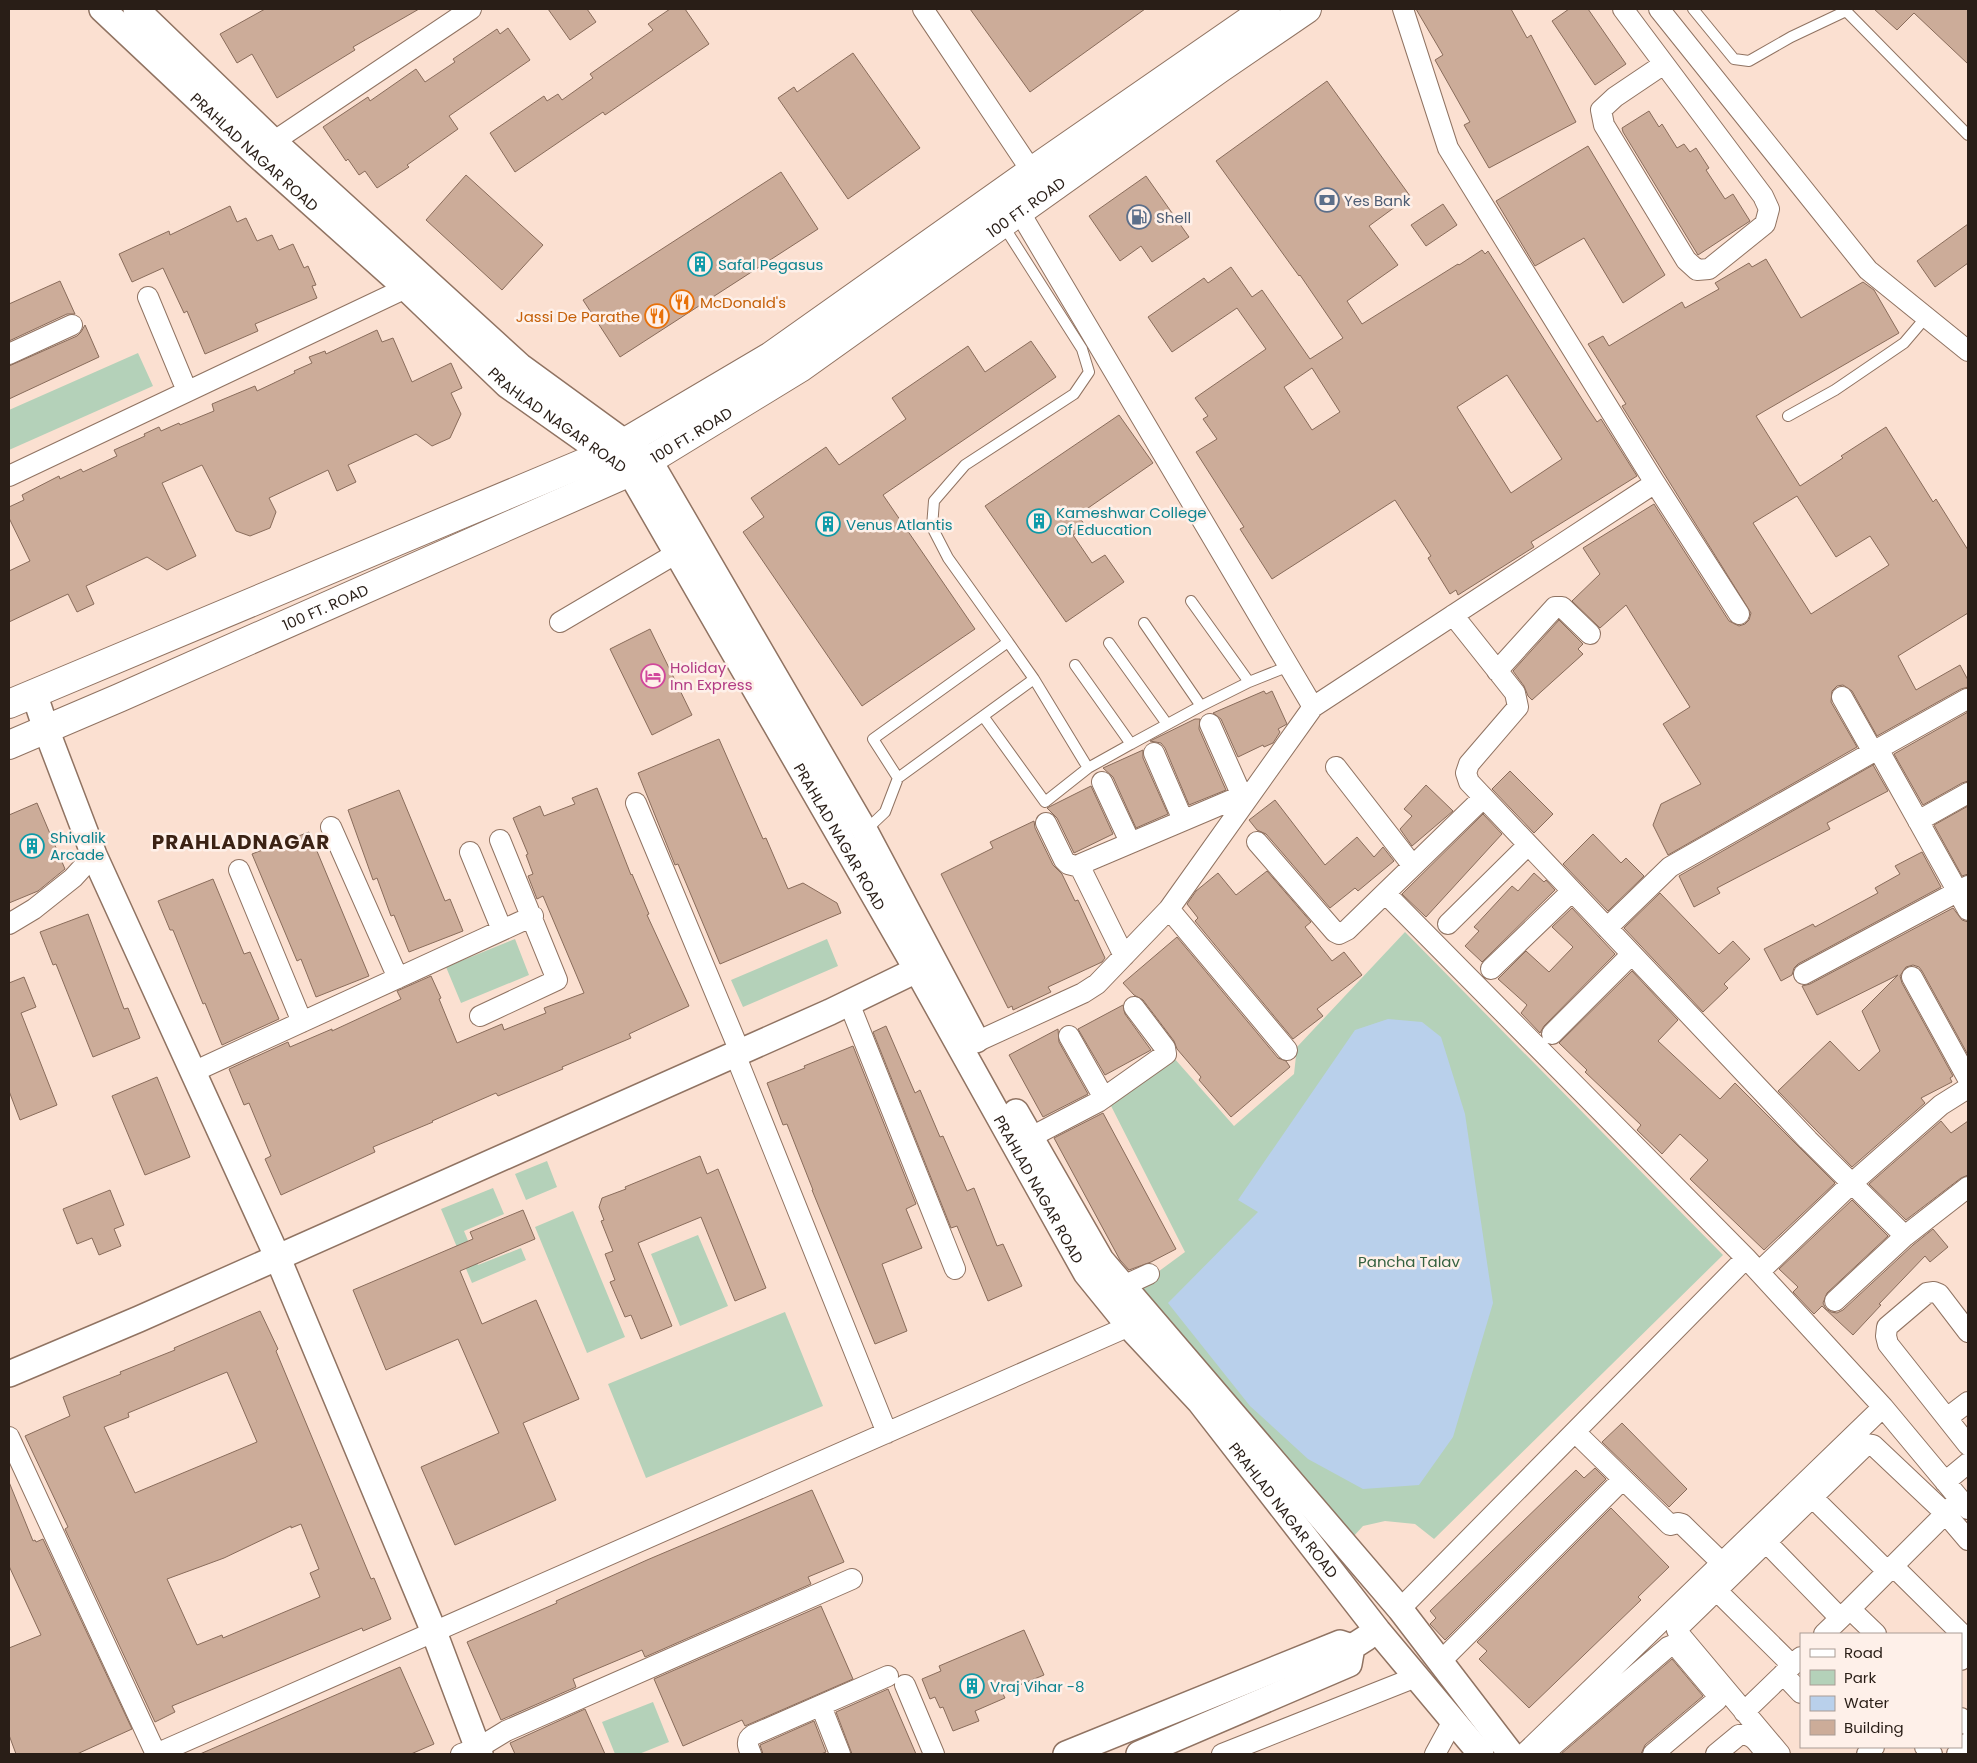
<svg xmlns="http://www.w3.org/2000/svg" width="1977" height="1763" font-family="Poppins,sans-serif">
<rect width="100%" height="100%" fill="#fbe0d1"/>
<path fill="#b4d1b9" d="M138,353L153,386L9,450V410Z
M1405,932L1723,1255L1434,1539L1415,1524L1385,1521L1363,1526L1342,1549L1132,1291L1185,1252L1105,1094L1166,1049L1234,1126L1294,1074L1297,1047Z
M515,939L529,975L461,1003L446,967Z
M827,939L838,966L743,1007L731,980Z
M547,1161L557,1187L526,1200L515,1174Z
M493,1188L504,1214L464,1231L478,1265L521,1248L526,1260L472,1283L441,1209Z
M573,1211L625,1337L587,1353L535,1227Z
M698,1235L728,1306L680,1326L651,1254Z
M785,1312L823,1406L646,1478L608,1384Z
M653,1702L669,1742L639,1754H615L602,1722Z"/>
<path fill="#b9d0eb" d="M1388,1019L1422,1022L1441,1037L1465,1114L1493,1303L1453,1437L1419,1485L1363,1489L1308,1459L1250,1406L1168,1303L1258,1212L1238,1200L1355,1030Z"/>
<path fill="#ccac99" stroke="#896c5b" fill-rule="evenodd" d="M265,9H419L353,47L355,50L277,98L252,54L237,63L220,34Z
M548,9H587L596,22L570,40Z
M670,9H685L709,44L605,115L603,112L515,172L490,133L544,96L547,101L558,94L562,100L593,78L590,74L653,30L648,24Z
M970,9H1145L1030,92Z
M1416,9H1511L1527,38L1531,35L1576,122L1489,168L1464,125L1470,122L1435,60L1443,55Z
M1569,9H1588L1626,64L1595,85L1552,21Z
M1874,9H1968V64L1914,13L1897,30Z
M508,28L530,60L449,116L458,129L407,165L409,167L377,188L365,171L359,175L348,159L346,161L323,127L368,97L370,101L416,69L425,82L455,62L453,59L497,29L500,34Z
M853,53L920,148L848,199L778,98L794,87L797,92Z
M1327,81L1410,196L1369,226L1398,265L1347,301L1362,324L1458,264L1459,265L1482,250L1485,254L1488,251L1587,407L1597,422L1601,419L1637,476L1531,542L1534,547L1458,595L1456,590L1450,594L1428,558L1431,556L1395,500L1272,579L1240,529L1244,527L1196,452L1217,439L1203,419L1208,416L1195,398L1266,349L1237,308L1172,352L1148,317L1204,278L1208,283L1231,267L1252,297L1262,290L1310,359L1343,338L1300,275L1299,276L1216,161ZM1312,368L1340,412L1312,430L1284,387ZM1507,375L1562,459L1511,493L1457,407Z
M1649,111L1659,127L1662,124L1677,148L1684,144L1690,152L1696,148L1709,168L1706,170L1725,199L1733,194L1750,221L1698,255L1623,132L1622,128Z
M1588,146L1665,275L1623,303L1584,238L1535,266L1496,201Z
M781,172L818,229L620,357L583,300Z
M466,175L543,245L502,290L426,220Z
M1146,176L1189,237L1152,262L1141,246L1120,261L1089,216Z
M1443,204L1457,225L1426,246L1411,225Z
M230,206L237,222L246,218L257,241L272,235L279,250L293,244L304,268L308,266L316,285L312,286L317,298L255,324L258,331L205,354L187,311L184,313L163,268L132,282L119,254L169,231L170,235Z
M1968,224V263L1935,287L1917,261Z
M1766,259L1801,318L1863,282L1874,290L1899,333L1756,416L1800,486L1843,458L1841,456L1886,427L1933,502L1936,499L1968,550V613L1898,656L1916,690L1960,665L1968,680V687L1961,689L1877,736L1852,691L1843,685L1837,686L1832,691L1831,702L1857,747L1668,855L1653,825L1661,804L1701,784L1663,724L1690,707L1626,605L1600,628L1572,601L1600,574L1583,548L1654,504L1729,621L1739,626L1745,624L1749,620L1751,613L1622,406L1626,404L1588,344L1603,336L1609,346L1682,302L1685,308L1719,289L1715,283L1749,263L1752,267ZM1797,496L1836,557L1870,536L1889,565L1811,614L1753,523Z
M60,281L75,314H67L9,341V304Z
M85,325L99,357L9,399V366L77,336L81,332Z
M377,330L382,342L393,338L412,382L451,363L462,388L451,393L461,414L450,438L432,446L416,434L348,465L356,482L337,491L328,470L269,498L276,512L270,528L250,536L236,531L202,465L162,483L196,556L167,570L147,557L86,586L94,604L77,612L68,594L9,622V571L30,561L9,518V507L24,500L22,495L59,476L60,479L81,469L83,472L117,456L114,450L145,436L144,434L159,427L161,431L179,423L180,425L214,411L212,404L255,386L257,391L295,373L294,371L312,363L309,357L325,351L326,354Z
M1031,341L1056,377L883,495L975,629L862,706L743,532L764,517L751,498L826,447L839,465L906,419L892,398L968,346L985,372Z
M1119,415L1153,463L1078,515L1086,527L1073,535L1092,563L1105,555L1124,582L1066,622L985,506Z
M1559,620L1583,644L1578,649L1583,654L1532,700L1528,696L1524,686L1513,671Z
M650,629L692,715L652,735L610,649Z
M1264,691L1266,694L1272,691L1287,724L1278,729L1280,732L1273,743L1264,747L1263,745L1238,757L1221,719L1213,713Z
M1968,712V781L1962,783L1923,805L1894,754Z
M1195,719H1200L1199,729L1226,790L1189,805L1165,748L1161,743L1150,741Z
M719,739L763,839L766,838L788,889L803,883L837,903L841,913L720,964L678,864L675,865L638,773Z
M1143,750V758L1168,814L1136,828L1113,777L1103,768Z
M1873,765L1888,791L1827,823L1830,829L1717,888L1720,893L1694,907L1679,876Z
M1510,771L1553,814L1534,833L1492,789Z
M1426,785L1453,811L1412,846L1400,829L1412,816L1404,809Z
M1091,786L1113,834L1074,853L1057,818L1047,808Z
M597,788L631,875L632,874L649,914L647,915L689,1006L629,1034L631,1038L562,1067L563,1069L498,1096L496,1093L432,1121L433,1122L373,1147L375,1152L281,1195L265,1159L271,1156L249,1103L244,1105L229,1069L288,1042L290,1047L332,1029V1031L401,999L397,991L431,976L441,998L439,999L457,1043L502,1024L504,1030L546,1013L544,1008L584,993L543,896L537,899L528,876L533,874L526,855L528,854L513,818L540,806L544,816L575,804L572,798Z
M399,790L445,901L450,899L463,931L409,952L394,915L391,916L377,878L373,880L348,810Z
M1275,800L1325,865L1357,837L1374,857L1383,847L1394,861L1358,891L1355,888L1330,908L1266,834L1257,830L1249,820Z
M37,803L65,869L38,891L9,903V815Z
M1968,806V874L1962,876L1934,825Z
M1483,814L1502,834L1426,917L1402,894Z
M1034,821L1035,828L1053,865L1062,874L1075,901L1078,900L1105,958L1102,962L1048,987L1051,992L1013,1010L1012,1006L1008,1008L941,874L993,848L990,842Z
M309,832L369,976L316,997L301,959L297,961L252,854Z
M1593,834L1621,863L1626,858L1644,876L1608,911L1563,864Z
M1922,852L1941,887L1798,964L1794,968L1792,975L1781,981L1764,949L1813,924L1815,927L1878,893L1875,888L1900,874L1895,866Z
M1267,871L1311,922L1305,927L1332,961L1344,952L1362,975L1317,1009L1323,1016L1293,1039L1195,921L1198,918L1187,904L1196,891L1218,873L1236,895Z
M1534,873L1544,882L1546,880L1555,890L1482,962L1465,946L1479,931L1474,927L1512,886L1518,891Z
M213,879L244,954L250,952L279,1019L222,1045L205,1003L203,1004L173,930H170L158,901Z
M1660,893L1719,954L1733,941L1750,959L1724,984L1728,988L1703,1012L1624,928Z
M1572,908L1615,954L1544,1026L1540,1033L1521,1013L1527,1005L1498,979L1526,951L1549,972L1573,947L1552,927Z
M1953,908L1962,920L1968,922V1055L1922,971L1919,967L1913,965L1906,967L1900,976L1902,983L1953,1076L1950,1078L1952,1082L1921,1098L1925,1103L1852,1167L1778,1091L1830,1041L1859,1071L1880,1051L1862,1011L1898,975L1817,1015L1802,986L1810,984Z
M88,914L124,1009L128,1008L140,1038L93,1057L56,964L53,965L40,932Z
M1177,937L1278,1058L1286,1061L1290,1067L1231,1117L1199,1080L1201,1077L1177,1049L1174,1041L1143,1000L1134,995L1123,983Z
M1632,971L1678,1020L1658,1041L1720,1099L1735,1083L1835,1183L1764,1250L1690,1179L1708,1160L1680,1134L1662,1154L1637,1130L1641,1125L1585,1072L1587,1070L1559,1043Z
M24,977L36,1007L21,1013L57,1105L20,1120L9,1091V983Z
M1123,1005L1125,1014L1151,1050L1105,1075L1078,1029Z
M886,1026L915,1093L920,1090L940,1137L943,1136L967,1191L974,1188L997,1246L1003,1244L1022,1286L988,1301L957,1226L951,1228L873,1032Z
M1058,1029L1059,1042L1088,1094L1043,1117L1009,1055Z
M853,1046L916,1204L906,1209L922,1248L882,1264L907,1331L875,1344L812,1190H813L787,1124L783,1125L767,1083L805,1068L804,1066Z
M157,1077L190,1157L145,1175L112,1096Z
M1103,1113L1176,1249L1151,1262L1129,1270L1120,1260L1054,1138Z
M1941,1121L1951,1133L1968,1121V1175L1961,1178L1906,1220L1869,1184Z
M700,1156L707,1174L718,1169L766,1288L735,1301L701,1217L638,1243L672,1326L641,1339L631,1315L625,1317L610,1282L615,1280L605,1254L613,1251L601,1221L604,1220L599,1207L602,1198L626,1189L625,1187Z
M110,1190L124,1225L114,1229L121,1246L99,1255L92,1238L77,1244L63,1209Z
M1852,1200L1888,1236L1827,1293L1823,1303L1826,1309L1831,1312L1837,1313L1843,1310L1913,1245L1933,1229L1948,1247L1930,1262L1925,1256L1879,1304L1881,1305L1853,1335L1822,1306L1814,1314L1793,1292L1798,1287L1779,1269Z
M523,1210L535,1239L460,1271L482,1324L536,1300L579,1399L523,1423L556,1500L455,1545L421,1467L499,1433L458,1339L386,1370L353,1290L473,1239L470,1232Z
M260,1311L278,1349L276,1351L371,1579L374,1578L391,1619L363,1631L362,1628L172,1706L175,1712L155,1722L65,1529L68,1527L25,1436L70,1416L63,1397L121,1374L120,1372L175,1350L174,1348ZM227,1372L257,1442L135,1493L104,1427L129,1417L128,1413ZM301,1524L319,1569L310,1573L320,1597L223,1638L222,1635L197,1645L167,1579L224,1558L291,1526V1528Z
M1622,1423L1687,1489L1669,1507L1602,1442Z
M1595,1468L1606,1479L1445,1640L1430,1624L1436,1618L1430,1611L1576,1470L1584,1478Z
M9,1482L33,1541L35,1540L36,1542L43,1539L132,1729L77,1754H16L9,1735V1648L41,1635L9,1566Z
M812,1490L844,1562L808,1577L811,1584L645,1657L642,1650L573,1679L576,1687L501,1720L467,1642L557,1603L556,1601L647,1560Z
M1611,1508L1669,1567L1638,1597L1641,1600L1529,1708L1479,1659L1487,1651L1477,1642Z
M821,1606L853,1679L745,1726L742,1720L683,1746L654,1679Z
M1024,1630L1044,1675L1002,1692L1005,1698L975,1711L979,1721L953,1731L943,1707L940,1708L935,1697L930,1699L922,1679L941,1671L939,1666Z
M1672,1659L1703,1696L1645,1745L1641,1754H1561Z
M400,1667L434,1744L411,1754H200Z
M888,1689L916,1754H852L836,1712Z
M585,1709L605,1754H515L510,1743Z
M814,1721L826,1752L821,1754H763L760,1745Z"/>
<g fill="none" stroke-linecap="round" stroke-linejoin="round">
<g stroke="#907362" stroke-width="12">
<path id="service" d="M1693,9L1734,59L1749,61L1791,37L1846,11L1968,135
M1788,416L1835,390L1904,343L1927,316
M1144,623L1201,706L1249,682L1191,601
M1109,643L1167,724
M1075,665L1131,744L1088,768
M1249,682L1289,666
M983,716L1045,802L1088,768L1034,679
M1131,744L1201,706
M898,778L1034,679L1008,642
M866,830L885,812L898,778L873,739L1008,642L948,558L932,527L934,501L965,465L1074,394L1089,372L1082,349L1003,225"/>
</g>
<g stroke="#907362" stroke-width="22">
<path id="minor" d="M923,9L1039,182
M1623,9L1763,196L1769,209L1765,224L1709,269L1697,270L1686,260L1604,125L1601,110L1615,97L1664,64
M1659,9L1868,270L1968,351
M261,150L471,9
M1019,211L1313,707L1655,483L1448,148L1403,9
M148,297L187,391
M9,354L72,325
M9,476L406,288
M1655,483L1739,614
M1453,615L1515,693L1518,707L1469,764L1466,773L1469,782L1808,1140L1905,1236
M560,622L677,553
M1497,671L1555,607H1562L1590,634
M1842,697L1873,752
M1210,724L1242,796
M1878,749L1967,699
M1154,753L1183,820
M1336,767L1413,866
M1102,782L1130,842
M636,803L740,1052
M1918,821L1968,793
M1046,823L1064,860L1068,864L1080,867
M331,827L398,978
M1257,842L1335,932L1339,934L1347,930L1483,798
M470,852L502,930
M239,870L302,1022
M1385,893L1746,1258L1400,1609
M1169,909L1287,1050
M9,924L34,909L73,878L94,855
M1448,924L1528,845
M1607,928L1670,867L1878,749L1968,910
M1124,956L1082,871L1081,864L1253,791
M1491,969L1572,891
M1804,974L1968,886
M1912,977L1968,1079
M849,1003L955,1269
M480,1016L557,980L500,840
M1552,1034L1632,954
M1069,1036L1104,1098
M976,1042L1083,993L1097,984L1169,909L1313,707
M735,1054L887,1433
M193,1072L533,916
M1031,1137L1098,1102L1166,1054L1165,1048L1134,1007
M1746,1258L1883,1407L1968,1509
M1759,1272L1851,1184L1941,1105L1968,1088
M1123,1286L1149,1274
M1835,1301L1905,1236L1968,1187
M1968,1332L1939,1294L1934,1292L1927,1293L1887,1327L1886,1336L1888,1344L1968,1445
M1947,1418L1968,1402
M1575,1432L1670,1525L1678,1523L1682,1524L1722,1563
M9,1437L156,1754L1143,1320
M1945,1482L1968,1463
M1812,1497L1887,1571
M1766,1542L1840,1618
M1893,1566L1968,1640
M1716,1590L1792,1665
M1824,1634L1849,1610
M1876,1634L1850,1609L1955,1504
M1961,1660L1968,1653
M1440,1662L1623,1479
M1783,1674L1801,1693
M905,1685L934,1754
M821,1706L840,1754
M1744,1712L1801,1657
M1961,1718L1968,1725
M1925,1747L1932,1754
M461,1754L478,1748L506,1731L852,1579
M751,1754C748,1747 745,1740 753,1735L888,1676
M1222,1754L1416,1677
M1435,1754L1453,1721
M1524,1754L1883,1407
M1543,1754L1668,1647L1673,1645L1677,1647L1714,1691L1717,1695V1700L1653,1754
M1716,1754L1739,1735C1752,1733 1757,1742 1764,1751
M1780,1754L1680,1635L1677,1630L1681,1625L1867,1444L1873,1445L1945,1513L1968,1540
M1867,1754L1874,1747
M1957,1754L1968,1743"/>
</g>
<g stroke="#907362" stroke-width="28">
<g id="tertiary">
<path id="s1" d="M102,9L255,153L406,288L507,385L630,472L917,970L1086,1273L1129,1326L1200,1402L1378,1631L1481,1754"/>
<path d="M136,9L273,141L520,366L649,460L865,831L976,1040"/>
<path d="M34,693L46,729L94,855L277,1256L434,1632L480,1754"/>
<path d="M1016,1112L1101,1260L1400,1609L1511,1754"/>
<path d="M9,1374L139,1319L830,1012L931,963"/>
<path d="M1066,1754L1340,1643L1352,1647"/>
<path d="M1139,1754L1349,1664L1352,1647L1366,1638"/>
</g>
</g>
<g stroke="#907362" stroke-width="30">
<g id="primary">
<path d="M9,704L605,454L771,356L1032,171L1266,9"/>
<path id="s2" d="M9,745L119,698L630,472L800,368L1219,69L1307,9"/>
</g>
</g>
<use href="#service" stroke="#fff" stroke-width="10"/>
<use href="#minor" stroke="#fff" stroke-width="20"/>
<use href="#tertiary" stroke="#fff" stroke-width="25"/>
<use href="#primary" stroke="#fff" stroke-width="28"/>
</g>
<defs>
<g id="bank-ring" transform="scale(1.25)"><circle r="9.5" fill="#fef0e9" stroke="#5c6f8a" stroke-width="1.5"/><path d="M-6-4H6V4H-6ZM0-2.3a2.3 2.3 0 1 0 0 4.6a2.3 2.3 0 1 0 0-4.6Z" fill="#5c6f8a"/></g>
<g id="fuel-ring" transform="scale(1.25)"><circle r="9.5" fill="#fef0e9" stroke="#5c6f8a" stroke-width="1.5"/><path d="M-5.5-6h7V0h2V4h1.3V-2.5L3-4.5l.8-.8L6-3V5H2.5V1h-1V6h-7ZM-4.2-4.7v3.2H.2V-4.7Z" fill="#5c6f8a"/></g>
<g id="building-ring" transform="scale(1.25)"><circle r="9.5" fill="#fef0e9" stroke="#0f9aa8" stroke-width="1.5"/><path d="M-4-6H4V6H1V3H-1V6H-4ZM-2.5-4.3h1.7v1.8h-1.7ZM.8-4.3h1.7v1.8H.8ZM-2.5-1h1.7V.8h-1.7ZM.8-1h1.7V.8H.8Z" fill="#0f9aa8"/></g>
<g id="restaurant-ring" transform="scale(1.25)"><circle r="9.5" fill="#fef0e9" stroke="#e8710a" stroke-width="1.5"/><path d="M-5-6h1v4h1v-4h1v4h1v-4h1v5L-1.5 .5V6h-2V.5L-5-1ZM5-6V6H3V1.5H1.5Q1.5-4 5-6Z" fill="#e8710a"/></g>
<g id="hotel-ring" transform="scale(1.25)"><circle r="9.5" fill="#fef0e9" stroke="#d1479c" stroke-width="1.5"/><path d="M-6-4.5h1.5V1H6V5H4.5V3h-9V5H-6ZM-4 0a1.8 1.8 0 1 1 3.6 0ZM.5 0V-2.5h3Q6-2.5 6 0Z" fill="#d1479c"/></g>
</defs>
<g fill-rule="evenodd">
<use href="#bank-ring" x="1327" y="200"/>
<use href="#fuel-ring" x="1139" y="217"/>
<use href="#building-ring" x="700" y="264"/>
<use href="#restaurant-ring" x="682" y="302"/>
<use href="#restaurant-ring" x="657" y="316"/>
<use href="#building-ring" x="1039" y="521"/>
<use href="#building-ring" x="828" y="524"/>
<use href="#hotel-ring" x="653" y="676"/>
<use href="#building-ring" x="32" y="846"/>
<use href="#building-ring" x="972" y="1686"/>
</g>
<g text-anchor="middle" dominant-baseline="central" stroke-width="5" stroke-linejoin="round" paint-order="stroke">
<g font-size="15" fill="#291e17" stroke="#fef0e9">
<text stroke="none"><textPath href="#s1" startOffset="209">PRAHLAD NAGAR ROAD</textPath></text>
<text stroke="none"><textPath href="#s2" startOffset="1155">100 FT. ROAD</textPath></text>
<text stroke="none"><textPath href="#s1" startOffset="614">PRAHLAD NAGAR ROAD</textPath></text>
<text stroke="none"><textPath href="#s2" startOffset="750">100 FT. ROAD</textPath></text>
<text stroke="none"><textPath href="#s2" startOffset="345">100 FT. ROAD</textPath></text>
<text stroke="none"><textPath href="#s1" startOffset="1124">PRAHLAD NAGAR ROAD</textPath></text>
<text stroke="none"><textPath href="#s1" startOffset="1529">PRAHLAD NAGAR ROAD</textPath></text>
<text stroke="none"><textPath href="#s1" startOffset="1934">PRAHLAD NAGAR ROAD</textPath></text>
</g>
<g font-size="15" fill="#4e5e75" stroke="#fef0e9" text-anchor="start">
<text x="1344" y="200">Yes Bank</text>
<text x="1156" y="217">Shell</text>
</g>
<g font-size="15" fill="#0d838f" stroke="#fef0e9" text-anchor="start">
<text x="718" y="264">Safal Pegasus</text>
<text x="1056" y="512">Kameshwar College<tspan x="1056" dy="17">Of Education</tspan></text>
<text x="846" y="524">Venus Atlantis</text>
<text x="50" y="837">Shivalik<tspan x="50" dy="17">Arcade</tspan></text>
<text x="990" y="1686">Vraj Vihar -8</text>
</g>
<g font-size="15" fill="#c56008" stroke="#fef0e9" text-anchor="start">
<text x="700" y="302">McDonald's</text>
<text x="640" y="316" text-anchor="end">Jassi De Parathe</text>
</g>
<g font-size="15" fill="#b23c85" stroke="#fef0e9" text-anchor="start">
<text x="670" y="667">Holiday<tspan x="670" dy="17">Inn Express</tspan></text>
</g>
<g font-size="15" fill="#34613f" stroke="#fef0e9">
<text x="1409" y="1261">Pancha Talav</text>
</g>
<g font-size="20" font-weight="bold" letter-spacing="1" fill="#3b2214" stroke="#fef0e9">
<text x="241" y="842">PRAHLADNAGAR</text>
</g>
</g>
<rect width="1977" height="1763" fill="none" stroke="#291e17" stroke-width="20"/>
<rect x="1800" y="1633" width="162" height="115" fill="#fef0e9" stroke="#a99c95"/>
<rect x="1810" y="1649" width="25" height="8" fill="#ffffff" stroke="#a99c95"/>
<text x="1844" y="1658" font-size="15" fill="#291e17">Road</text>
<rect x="1810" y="1670" width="25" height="15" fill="#b4d1b9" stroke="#a99c95"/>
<text x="1844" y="1683" font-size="15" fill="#291e17">Park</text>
<rect x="1810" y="1696" width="25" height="15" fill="#b9d0eb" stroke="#a99c95"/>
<text x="1844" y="1708" font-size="15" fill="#291e17">Water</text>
<rect x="1810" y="1720" width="25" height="15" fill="#ccac99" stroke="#a99c95"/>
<text x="1844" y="1733" font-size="15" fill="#291e17">Building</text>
</svg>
